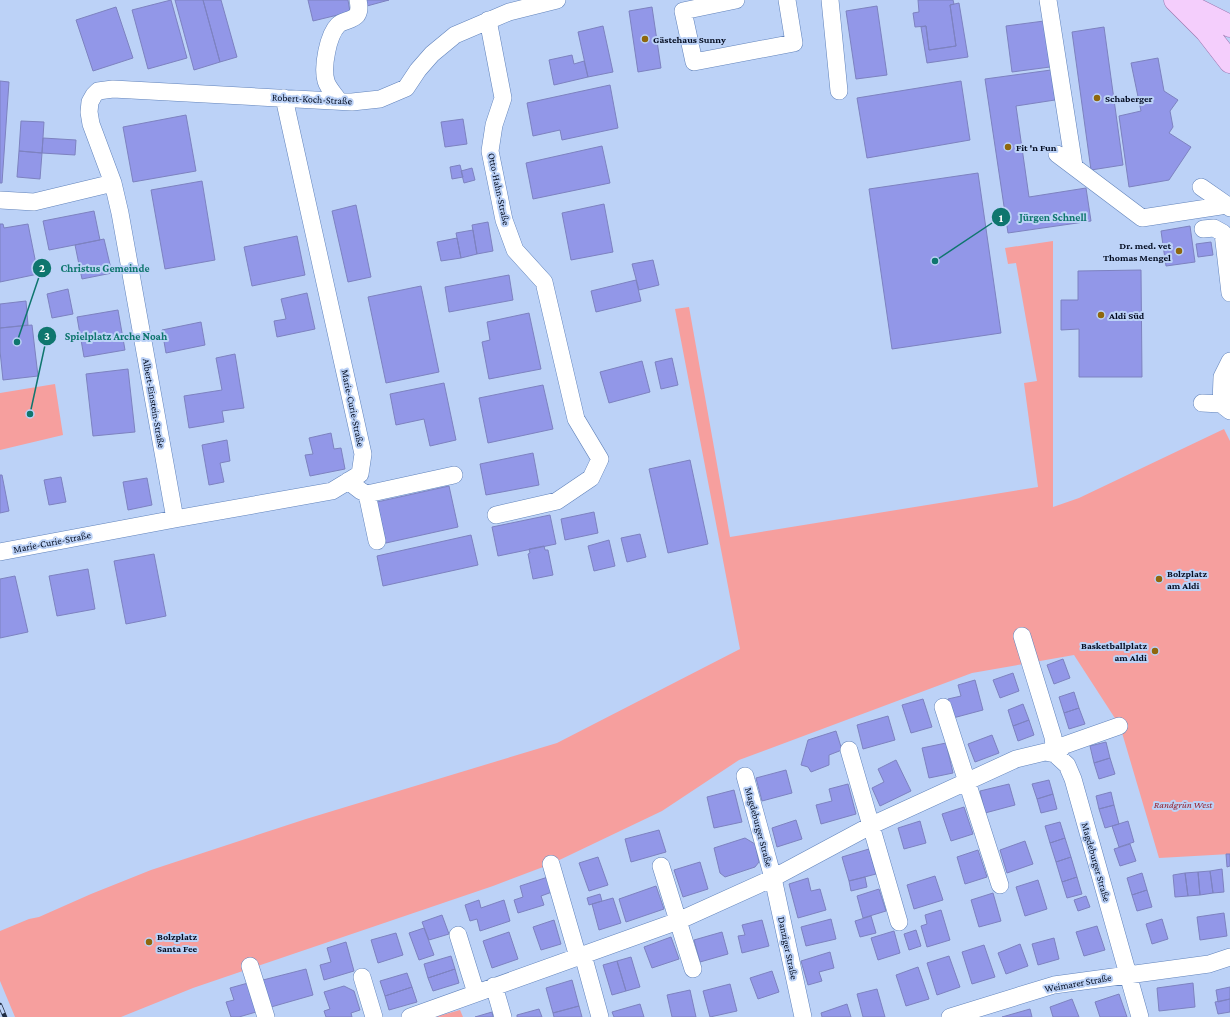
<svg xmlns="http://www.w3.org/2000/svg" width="1230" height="1017" font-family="'Crimson Pro',serif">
<rect width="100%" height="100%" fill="#bcd2f7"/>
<path fill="#f69f9e" d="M1053,241V507L1079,498L1224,429L1230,441V854L1159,858L1120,726L1074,655L972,673L739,760L662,811L551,864L493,886L193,988L121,1017H15L0,981V931L29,919L39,917L91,894L151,870L306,819L557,743L740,649L675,309L689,307L730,537L1038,487L1024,383L1037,381L1016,263L1008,264L1005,248Z
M55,384L63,435L0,450V393Z
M460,1010L463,1017H435Z"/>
<path fill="#9297e8" stroke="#7d82c0" d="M171,0L187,58L148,69L132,10Z
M175,0H203L220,62L194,70Z
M203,0H221L237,57L220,62Z
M308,0H348L350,12L313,21Z
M365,0H389L367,6Z
M918,0H953L954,4L950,5L956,46L929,50L926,26L915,27L913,13L919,12Z
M959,3L968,57L927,63L921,27L926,26L929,50L956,46L950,5Z
M877,6L887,75L856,79L846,11Z
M116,7L133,58L93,71L76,20Z
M652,7L661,68L638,72L629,11Z
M1044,21L1050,67L1012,72L1006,26Z
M603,26L613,72L588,77L578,32Z
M1104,27L1123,165L1091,170L1072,32Z
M572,55L574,64L584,61L588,77L554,85L549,60Z
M1158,58L1164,91L1178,100L1170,111L1173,127L1169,133L1191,147L1169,180L1129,187L1119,116L1141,111L1131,63Z
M1051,70L1055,100L1016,106L1029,197L1086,188L1091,221L1008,233L985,79Z
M0,81L9,82L2,183H0Z
M961,81L970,140L867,158L857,98Z
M610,85L618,128L562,140L560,130L533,136L527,103Z
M186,115L196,171L133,182L123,127Z
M463,119L467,144L445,147L441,122Z
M21,121L44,122L42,153L19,151Z
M43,138L76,140L75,155L42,153Z
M602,146L610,183L533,199L526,163Z
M19,151L42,153L40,179L17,177Z
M460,165L463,177L452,179L450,167Z
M472,168L475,180L464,183L461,171Z
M978,173L1001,333L892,349L869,189Z
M202,181L215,260L165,269L151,190Z
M604,204L613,252L571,260L562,213Z
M356,205L371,277L348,282L332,211Z
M94,211L100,240L49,250L43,221Z
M488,222L493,251L477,254L472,225Z
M0,224H3L4,228L28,224L38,274L0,282Z
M1190,226L1195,262L1166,266L1161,231Z
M473,230L477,254L461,258L456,233Z
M297,236L305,275L252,286L244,247Z
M457,238L461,258L441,261L437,242Z
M104,239L112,273L82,279L75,245Z
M1211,242L1213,255L1198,257L1196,244Z
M653,260L659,285L639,290L632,264Z
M1141,270L1142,377H1079V329L1061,330V300H1078V271Z
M509,275L513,300L449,312L445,287Z
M636,280L641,301L596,312L591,291Z
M421,286L439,372L386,383L368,297Z
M68,289L73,314L52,318L47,294Z
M307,293L315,329L277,337L274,321L286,319L281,299Z
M26,301L28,325L0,328V304Z
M118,310L125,350L84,357L77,317Z
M529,313L541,369L489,379L482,342L490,340L487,322Z
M201,322L205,345L166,353L162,330Z
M32,325L38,376L3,380L0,351V328Z
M235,354L244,408L222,411L224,422L189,428L184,396L222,390L216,358Z
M672,358L678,385L661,389L655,362Z
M642,361L650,392L609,403L600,372Z
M128,369L135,432L93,436L86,374Z
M444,383L456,440L430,446L424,419L396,425L390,394Z
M543,385L553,429L488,443L479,398Z
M331,433L334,449L341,448L345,469L310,476L305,455L313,454L309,438Z
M227,440L230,461L220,463L224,482L209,485L202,445Z
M533,453L539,485L486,495L480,464Z
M690,460L708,544L668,553L649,469Z
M0,475H2L9,511L0,513Z
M61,477L66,502L49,505L44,480Z
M147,478L152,505L128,510L123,482Z
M449,486L458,527L386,543L377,502Z
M594,512L598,533L565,540L561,519Z
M550,515L556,544L498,556L492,527Z
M640,534L646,557L627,562L621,538Z
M471,535L478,565L383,586L377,556Z
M609,540L615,566L594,571L588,546Z
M544,546L545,550H548L553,575L533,579L528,554L530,553L529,549Z
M154,554L166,616L126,624L114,561Z
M88,569L95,609L57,616L49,576Z
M15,576L28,632L0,638V579Z
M1063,659L1070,678L1054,684L1047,665Z
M1013,673L1019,691L1000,698L993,680Z
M975,680L983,710L953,718L948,699L961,696L958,685Z
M1074,692L1079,708L1064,713L1059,697Z
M923,699L932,727L911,733L902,705Z
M1023,704L1029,720L1013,726L1008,710Z
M1079,708L1085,724L1069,729L1064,713Z
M888,716L895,740L863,749L857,725Z
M1029,720L1034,735L1018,741L1013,726Z
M836,731L842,750L829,755V765L811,772L808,767L801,765L808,740Z
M992,735L999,753L975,762L968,744Z
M1106,742L1110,758L1094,763L1090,746Z
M946,743L953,773L929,778L922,748Z
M1110,758L1115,774L1099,779L1094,763Z
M896,760L911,791L880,806L872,788L884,782L878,769Z
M786,770L792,793L762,801L756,778Z
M1049,780L1053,794L1037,799L1032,784Z
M848,784L856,814L821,824L816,805L832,801L829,789Z
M1009,784L1015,805L985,813L980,791Z
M734,790L742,822L714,828L707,797Z
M1111,792L1114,805L1099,809L1096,796Z
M1053,794L1057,809L1041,813L1037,799Z
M1114,805L1119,824L1105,828L1099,809Z
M964,807L973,834L951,841L942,814Z
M796,820L802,839L777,847L772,828Z
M920,821L926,843L904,849L898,828Z
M1128,821L1134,842L1119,847L1112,826Z
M1060,822L1065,838L1050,843L1045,826Z
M659,830L666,852L631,862L625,839Z
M745,838L755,844L759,862L755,867L725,877L720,873L714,848Z
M1065,838L1071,857L1056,862L1050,843Z
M1025,841L1033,864L1007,873L1000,850Z
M1130,844L1136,861L1120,866L1114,849Z
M869,849L876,874L849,881L842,857Z
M978,850L987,877L965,884L957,857Z
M1226,854H1230V866L1227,867Z
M598,857L608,885L589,891L579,863Z
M1071,857L1077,877L1062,882L1056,862Z
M700,862L708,889L683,897L674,870Z
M1222,869L1224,892L1213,893L1210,871Z
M1210,871L1213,893L1200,895L1198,872Z
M1198,872L1200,895L1188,896L1185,873Z
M1142,873L1147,890L1132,895L1127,878Z
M1185,873L1188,896L1175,897L1173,875Z
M935,876L943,900L914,909L907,885Z
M548,877L552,892L541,896L544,905L518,913L514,900L523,897L520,886Z
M865,877L867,887L851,891L849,881Z
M1077,877L1082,894L1067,898L1062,882Z
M808,878L811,891L820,889L826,910L798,918L789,884Z
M1038,880L1047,909L1025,916L1016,887Z
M656,886L664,909L626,922L619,899Z
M879,889L886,911L863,918L857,896Z
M1147,890L1152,907L1137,911L1132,895Z
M993,893L1001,921L979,927L971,900Z
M600,894L602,901L589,905L587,898Z
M1086,896L1090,907L1078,911L1074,900Z
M613,898L621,923L599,930L592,904Z
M479,900L481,908L504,900L510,921L480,931L477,919L470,921L465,905Z
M941,910L950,940L927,947L921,926L927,924L925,915Z
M1224,913L1227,936L1200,940L1197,917Z
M442,915L449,934L429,940L422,922Z
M871,916L876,933L860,937L855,921Z
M831,919L836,939L806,946L801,927Z
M1162,919L1168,939L1152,944L1146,924Z
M554,920L561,944L541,950L533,927Z
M762,920L769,946L742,953L738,936L745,935L742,925Z
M1097,926L1105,950L1084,956L1076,932Z
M424,928L434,955L419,960L409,933Z
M916,930L921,946L909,950L904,934Z
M894,931L900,953L878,960L871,938Z
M509,932L518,959L492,968L483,941Z
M722,932L728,954L700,962L694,940Z
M396,933L403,955L378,963L371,940Z
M671,937L679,959L652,968L644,947Z
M1054,938L1059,959L1038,965L1032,944Z
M346,942L354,971L324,980L320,965L331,962L327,948Z
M1020,944L1028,966L1006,974L998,953Z
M984,945L995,977L972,984L962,952Z
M830,952L834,968L819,972L822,981L808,985L801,961Z
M451,956L455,969L428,978L424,964Z
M949,956L960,987L937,995L927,963Z
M631,957L640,987L626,991L617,961Z
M617,961L626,991L612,995L603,965Z
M918,967L929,999L906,1006L896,975Z
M306,969L313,995L271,1007L263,980Z
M455,969L459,983L433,991L428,978Z
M772,971L779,992L758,999L750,978Z
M407,973L412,987L385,996L380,981Z
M572,980L579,1006L553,1013L546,988Z
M248,983L256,1012L239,1017H231L226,1002L234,1000L230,988Z
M1193,983L1195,1007L1159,1011L1157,988Z
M730,984L737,1011L710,1017L703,991Z
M344,986L354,991L360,1010L351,1013L352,1017H326L324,1011L330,1009L324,992Z
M412,987L417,1002L389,1010L385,996Z
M1230,987V999L1218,1002L1216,990Z
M877,989L885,1017H863L857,994Z
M690,990L696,1017H672L667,995Z
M1119,994L1127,1017H1100L1095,1002Z
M1072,999L1079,1017H1053L1050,1007Z
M1230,999V1012L1218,1014L1215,1002Z
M640,1004L644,1017H614L612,1012Z
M847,1004L851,1017H822L821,1013Z
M579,1006L582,1017H554L553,1013Z
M539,1009L542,1017H517V1015Z
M1030,1009L1032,1017H1002Z
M492,1012L493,1017H475Z"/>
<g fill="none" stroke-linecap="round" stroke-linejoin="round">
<g stroke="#6183bb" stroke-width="18">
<path id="minor" d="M736,0L683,11L694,62L794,43L787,0
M830,0L839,91
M1048,0L1074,166
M488,20L503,98L494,125L490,151L504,220L515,250L544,282L576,419L600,459L591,478L557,501L496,515
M339,101C335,95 328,88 326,81C322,67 328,35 338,25C343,20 352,21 357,15C360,10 359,5 358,0
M1057,154L1142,218L1227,205
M1201,187L1227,205L1230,208
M0,200L34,202L113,183
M1203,229L1214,228L1223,233L1230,293
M1230,361L1222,377L1221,404L1230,411
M1202,403L1221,404L1230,400
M348,481L361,491L367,494L454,475
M367,494L377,541
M175,519L120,213L113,183L91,124L89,112L90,102L94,95L98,91L113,89L352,102L380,99L406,88L418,70L432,54L455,35L509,12L557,0
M0,552L175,519L332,491L360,474L363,454L284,98
M1022,636L1053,737L1055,754L1065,745L1119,726
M943,707L1000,885
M849,750L899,922
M745,776L773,878L803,1017
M551,864L578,957
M661,866L693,969
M458,935L476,993
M583,955L600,1017
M250,966L266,1017
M362,977L374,1017
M494,986L503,1017
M410,1017L678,921L773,878L870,826L1016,759L1045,752L1055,754L1067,765L1073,779L1140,1017
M950,1017L1054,985L1209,964L1230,957"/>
</g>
<g stroke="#9a74ad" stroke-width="23">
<path id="major" d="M1175,0L1206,31L1230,62
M1190,6L1230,26"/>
</g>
<use href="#minor" stroke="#fff" stroke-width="17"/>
<use href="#major" stroke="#f4cefc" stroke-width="22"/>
<g stroke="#202c42" stroke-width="4.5">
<path id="rail" d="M0,1005L5,1017"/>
</g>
<use href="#rail" stroke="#bcd2f7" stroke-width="3" stroke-dasharray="9" stroke-linecap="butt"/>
</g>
<g fill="#8f670d" stroke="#bcd2f7" stroke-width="1.5">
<circle cx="645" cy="39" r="4"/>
<circle cx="1097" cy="98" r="4"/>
<circle cx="1008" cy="147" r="4"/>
<circle cx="1179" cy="251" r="4"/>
<circle cx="1101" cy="315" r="4"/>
<circle cx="1159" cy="579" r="4"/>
<circle cx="1155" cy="651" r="4"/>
<circle cx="149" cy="942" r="4"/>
</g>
<g text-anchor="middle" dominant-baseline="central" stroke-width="4" stroke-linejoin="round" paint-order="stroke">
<g font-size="10" font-weight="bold" fill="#020b1f" stroke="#bcd2f7" text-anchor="start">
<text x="653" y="39">Gästehaus Sunny</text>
<text x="1105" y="98">Schaberger</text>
<text x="1016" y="147">Fit 'n Fun</text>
<text x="1171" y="245" text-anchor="end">Dr. med. vet<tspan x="1171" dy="12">Thomas Mengel</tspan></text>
<text x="1109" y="315">Aldi Süd</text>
<text x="1167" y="573">Bolzplatz<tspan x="1167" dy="12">am Aldi</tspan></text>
<text x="1147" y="645" text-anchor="end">Basketballplatz<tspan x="1147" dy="12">am Aldi</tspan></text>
<text x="157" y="936">Bolzplatz<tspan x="157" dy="12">Santa Fee</tspan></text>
</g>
<g font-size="10" fill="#020b1f" stroke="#bcd2f7">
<text transform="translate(312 99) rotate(3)">Robert-Koch-Straße</text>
<text transform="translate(499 189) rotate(78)">Otto-Hahn-Straße</text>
<text transform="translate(154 403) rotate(80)">Albert-Einstein-Straße</text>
<text transform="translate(353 408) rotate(78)">Marie-Curie-Straße</text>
<text transform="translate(52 542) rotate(-11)">Marie-Curie-Straße</text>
<text transform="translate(759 827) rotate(75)">Magdeburger Straße</text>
<text transform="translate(1096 862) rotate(74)">Magdeburger Straße</text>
<text transform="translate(788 948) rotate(78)">Danziger Straße</text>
<text transform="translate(1078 983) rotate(-10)">Weimarer Straße</text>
</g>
<g font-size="10" font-style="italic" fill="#95242f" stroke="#bcd2f7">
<text x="1183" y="804">Randgrün West</text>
</g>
</g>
<path fill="none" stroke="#0f766e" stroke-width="1.5" d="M935 261L1001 217M17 342L42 268M30 414L47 336"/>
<g fill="#0f766e" stroke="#bcd2f7" stroke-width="1.5">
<circle cx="935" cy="261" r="4"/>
<circle cx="17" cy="342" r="4"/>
<circle cx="30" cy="414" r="4"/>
<circle cx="1001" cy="217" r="10"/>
<circle cx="42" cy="268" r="10"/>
<circle cx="47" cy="336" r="10"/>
</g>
<g font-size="12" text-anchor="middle" font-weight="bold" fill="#fff">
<text x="1001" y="222">1</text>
<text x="42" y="272">2</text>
<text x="47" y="340">3</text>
</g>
<g font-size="11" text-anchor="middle" font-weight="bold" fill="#0f766e" stroke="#bcd2f7" stroke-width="4" stroke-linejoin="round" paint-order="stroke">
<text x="1053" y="221">Jürgen Schnell</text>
<text x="105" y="272">Christus Gemeinde</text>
<text x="116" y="340">Spielplatz Arche Noah</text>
</g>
</svg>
